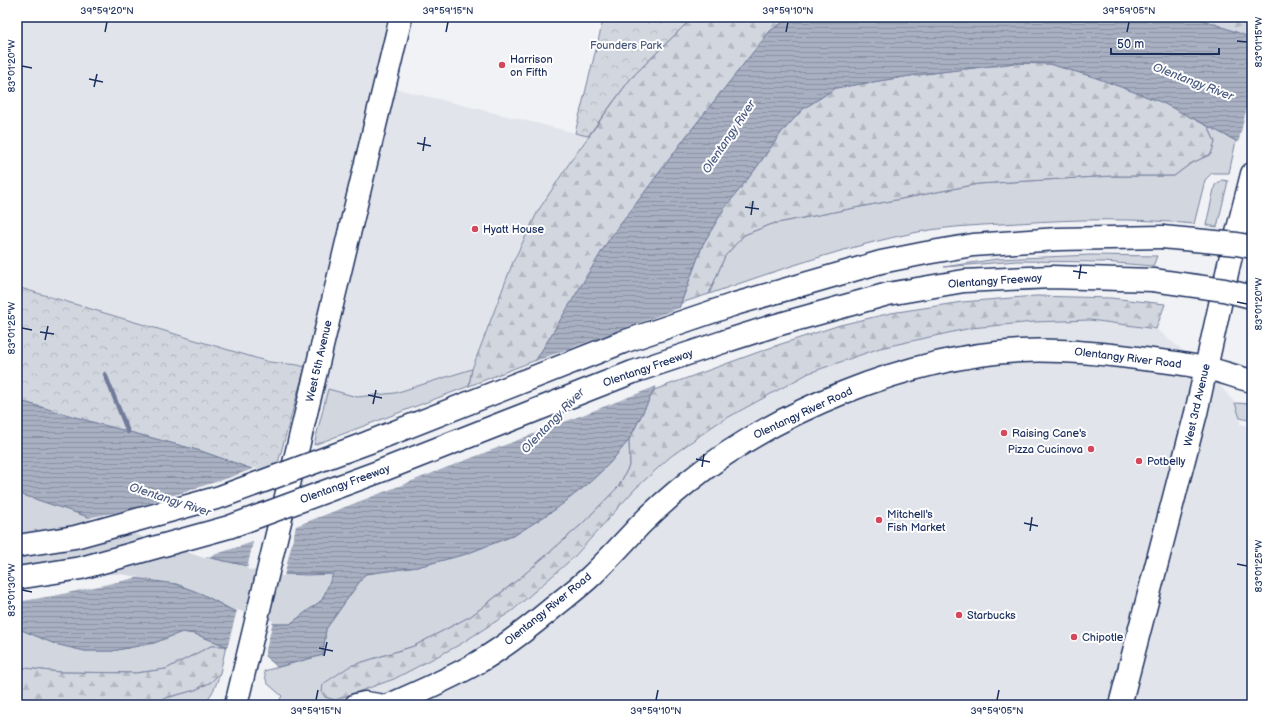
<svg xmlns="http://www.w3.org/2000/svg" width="1269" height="722" font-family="'Balsamiq Sans',sans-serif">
<defs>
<pattern id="forest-firs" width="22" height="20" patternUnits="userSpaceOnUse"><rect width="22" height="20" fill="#d2d6df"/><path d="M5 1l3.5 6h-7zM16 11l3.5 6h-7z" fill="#b4b8c2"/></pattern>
<pattern id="park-crowns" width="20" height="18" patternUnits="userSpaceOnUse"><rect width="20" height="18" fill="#d2d6df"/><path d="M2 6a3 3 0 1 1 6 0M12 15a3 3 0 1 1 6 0" fill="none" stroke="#b4b8c2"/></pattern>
<pattern id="water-rules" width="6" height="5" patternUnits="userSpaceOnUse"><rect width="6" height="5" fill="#a8b0c2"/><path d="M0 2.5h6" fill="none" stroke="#8890a1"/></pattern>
</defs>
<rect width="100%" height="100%" fill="#f1f2f5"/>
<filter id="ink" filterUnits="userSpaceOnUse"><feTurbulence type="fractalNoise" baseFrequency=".025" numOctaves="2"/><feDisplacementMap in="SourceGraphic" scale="8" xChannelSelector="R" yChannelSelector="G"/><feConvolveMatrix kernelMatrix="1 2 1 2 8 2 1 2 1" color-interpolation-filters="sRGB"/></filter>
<g filter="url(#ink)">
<path fill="#e1e4ea" d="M17,17H401L385,86L588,136L570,162L513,262L472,369L469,386L326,402L298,395L305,367L298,365L269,362L17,287Z
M1090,320L1156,329L1205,368L1235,403L1240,418V424L1252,427V705H321L394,679L459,645L512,611L574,557L635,489L670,457L716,424L809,373L880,348L971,328L1034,322Z"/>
<path fill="#d2d6df" stroke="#76829e" d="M1208,126L1236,141L1229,173H1212L1205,180L1194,224C1135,218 1077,219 1018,223C985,225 951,226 918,232C847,246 778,270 709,294L725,256L744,235L772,224L978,184L1112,176H1174L1190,164L1211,154L1215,142Z
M1222,180L1228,181L1217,227L1206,225L1215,185Z
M1092,255L1157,256L1153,266L1104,262L1017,261L944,267L997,259Z
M472,369L469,386L314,445L328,389L357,397L395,393Z
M1235,403L1252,404V421L1240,418Z
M629,440L630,464L619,486L581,525L520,578L471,616L414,646L350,666L325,697L335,700L321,705H280L278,703L282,696L267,683L264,671L323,655L326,629L365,574L417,567L466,554L515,535L556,509L589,483L608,465Z
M17,493L211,558L285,574L307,575L334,574L322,600L290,624H274L232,610L202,594L176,584L17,573Z
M17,628L55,644L85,651H112L154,643L182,632L195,634L226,646H211L166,669L136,673L59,672L17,667Z
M220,673C216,686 212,696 202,705H122L155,701L195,690L211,682Z
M17,702L64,705H17Z"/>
<path fill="url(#forest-firs)" stroke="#76829e" d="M693,17H791L770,31L688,134L608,242L536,360L469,386L472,369L513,262L538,211L570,162L631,78Z
M1195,17H1252V38Z
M1015,63L1049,64L1094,77L1161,102L1208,126L1215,142L1211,154L1190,164L1174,176H1112L978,184L772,224L744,235L725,256L709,294L681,303L703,244L724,209L754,171L781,133L803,109L836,88L916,75Z
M1036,296L1111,298L1165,304L1156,329L1090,320L1034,322L971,328L880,348L809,373L716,424L670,457L635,489L574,557L512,611L459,645L394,679L335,700L325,697L322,692L323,684L350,666L414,646L471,616L520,578L581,525L619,486L630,464L629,440L654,390L778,345L840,325L891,313L962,302Z
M211,646H226L220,673L211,682L195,690L155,701L122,705H64L17,702V667L59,672L136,673L166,669Z"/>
<path fill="url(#park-crowns)" stroke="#76829e" d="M604,17H693L631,78L588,136L575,133Z
M17,287L269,362L298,365L305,367L274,477L201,451L92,422L17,400Z"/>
<path fill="url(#water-rules)" stroke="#707c9a" d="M791,17H1195L1252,38V149L1161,102L1094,77L1049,64L1015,63L916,75L836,88L803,109L781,133L754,171L724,209L703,244L681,303L654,390L629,440L608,465L589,483L556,509L515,535L466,554L417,567L365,574L326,629L323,655L278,667L265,656L226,646L195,634L182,632L154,643L112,651H85L55,644L17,628V573L120,576L176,584L202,594L233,611L274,624H290L322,600L333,574H285L211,558L17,493V400L92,422L201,451L274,477L314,483L372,475L498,423L608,241L688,134L770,31Z"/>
<path fill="#f1f2f5" d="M1252,86V151L1238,144Z
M682,307L657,386L296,526L284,576L247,569L253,542L204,558L88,518L128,510L231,477L255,468L274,475L314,481L371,473L497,421L533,362Z
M17,571L120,574L140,577L58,595L17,602Z
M237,610L273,621L264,658L227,649Z"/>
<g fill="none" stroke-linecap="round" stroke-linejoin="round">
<path stroke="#707c9a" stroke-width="4.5" d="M105,374L128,432"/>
<g stroke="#1b2f5e" stroke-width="25">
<path id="minor" d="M1120,705L1196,413L1229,264L1252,174"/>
</g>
<g stroke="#1b2f5e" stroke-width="25">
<path id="major" d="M236,705L401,17
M356,705L365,703L379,705
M389,705C419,692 449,679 477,663C503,648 526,630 549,611C562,600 577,589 590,577C608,560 624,542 641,524C656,509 672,495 688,482C775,411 908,357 1020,351C1059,349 1098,353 1137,358C1160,361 1183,363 1205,368C1221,371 1236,377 1252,381"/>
</g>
<g stroke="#1b2f5e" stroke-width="25">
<path id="highway" d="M735,304L881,262L926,253L973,245L1058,239L1162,237
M726,341L773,326L888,294L964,281L1052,277L1153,280"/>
</g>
<use href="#minor" stroke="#fff" stroke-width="22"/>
<use href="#major" stroke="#fff" stroke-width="22"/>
<use href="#highway" stroke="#fff" stroke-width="22"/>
<g stroke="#1b2f5e" stroke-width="25" stroke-linecap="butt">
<path id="highway-bridge" d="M1162,237L1237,244L1252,247
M1153,280L1224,290L1252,297
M17,546L75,537L220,497L367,443L623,342L735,304
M17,578L81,568L229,527L378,472L633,372L726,341"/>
</g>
<use href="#highway-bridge" stroke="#fff" stroke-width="22"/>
</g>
</g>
<path fill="none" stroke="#1b2f5e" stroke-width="1.5" d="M105,32L107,22M446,32L448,22M786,32L788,22M1127,32L1129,22M1237,41L1247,42M22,66L32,68M89,79L103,82M94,87L97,74M417,143L431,146M423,151L425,137M745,207L759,209M751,215L753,201M1073,271L1087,273M1079,279L1081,265M1237,302L1247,304M22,328L32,330M40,332L54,334M45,340L48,326M368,395L382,398M373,404L376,390M696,459L710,462M702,467L704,454M1024,523L1038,526M1030,531L1032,517M1237,564L1247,566M22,590L32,592M319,648L333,651M324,656L327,642M316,700L318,690M656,700L658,690M997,700L999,690"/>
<g fill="#d1495b" stroke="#fff" stroke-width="1.5">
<circle cx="502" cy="65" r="4"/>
<circle cx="475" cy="229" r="4"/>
<circle cx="1004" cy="433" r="4"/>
<circle cx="1091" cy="449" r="4"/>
<circle cx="1139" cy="461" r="4"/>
<circle cx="879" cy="520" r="4"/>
<circle cx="959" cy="615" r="4"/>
<circle cx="1074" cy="637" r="4"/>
</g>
<g text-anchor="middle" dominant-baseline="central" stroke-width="4" stroke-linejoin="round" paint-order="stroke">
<g font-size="11" fill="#49597e" stroke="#fff">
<text x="626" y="45">Founders Park</text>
</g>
<g font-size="11" fill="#1b2f5e" stroke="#fff" text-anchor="start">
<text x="510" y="59">Harrison<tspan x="510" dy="13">on Fifth</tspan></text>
<text x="483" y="229">Hyatt House</text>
<text x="1012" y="433">Raising Cane's</text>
<text x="1083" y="449" text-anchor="end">Pizza Cucinova</text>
<text x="1147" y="461">Potbelly</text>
<text x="887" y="514">Mitchell's<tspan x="887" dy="13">Fish Market</tspan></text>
<text x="967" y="615">Starbucks</text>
<text x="1082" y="637">Chipotle</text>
</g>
<g font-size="11" fill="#1b2f5e" stroke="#fff">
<text transform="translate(995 281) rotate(-4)">Olentangy Freeway</text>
<text transform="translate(1128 358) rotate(7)">Olentangy River Road</text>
<text transform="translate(319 361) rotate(-77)">West 5th Avenue</text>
<text transform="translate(648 368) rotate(-19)">Olentangy Freeway</text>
<text transform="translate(1197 405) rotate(-77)">West 3rd Avenue</text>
<text transform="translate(803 413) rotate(-25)">Olentangy River Road</text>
<text transform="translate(345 484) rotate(-20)">Olentangy Freeway</text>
<text transform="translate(548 609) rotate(-39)">Olentangy River Road</text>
</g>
<g font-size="12" font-style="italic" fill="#4c5c81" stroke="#fff">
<text transform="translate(1193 82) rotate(21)">Olentangy River</text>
<text transform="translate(729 137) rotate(-56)">Olentangy River</text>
<text transform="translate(553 421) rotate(-46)">Olentangy River</text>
<text transform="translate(170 500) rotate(18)">Olentangy River</text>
</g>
</g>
<rect width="1269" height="722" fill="none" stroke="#fff" stroke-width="44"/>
<path d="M1111 48v6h108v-6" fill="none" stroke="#1b2f5e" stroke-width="2"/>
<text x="1117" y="48" font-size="12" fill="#1b2f5e" stroke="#ffffff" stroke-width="3" paint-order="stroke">50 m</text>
<rect x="22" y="22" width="1225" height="678" fill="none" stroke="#1b2f5e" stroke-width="1.5"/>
<g font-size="10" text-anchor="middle" fill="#1b2f5e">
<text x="107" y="14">39°59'20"N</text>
<text x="448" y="14">39°59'15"N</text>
<text x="788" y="14">39°59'10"N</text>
<text x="1129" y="14">39°59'05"N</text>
<text transform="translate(1258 42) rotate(-90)" y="4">83°01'15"W</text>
<text transform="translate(11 66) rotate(-90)" y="4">83°01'20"W</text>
<text transform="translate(1258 304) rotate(-90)" y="4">83°01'20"W</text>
<text transform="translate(11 328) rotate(-90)" y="4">83°01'25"W</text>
<text transform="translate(1258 566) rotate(-90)" y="4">83°01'25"W</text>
<text transform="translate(11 590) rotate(-90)" y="4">83°01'30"W</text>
<text x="316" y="714">39°59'15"N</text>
<text x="656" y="714">39°59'10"N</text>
<text x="997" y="714">39°59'05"N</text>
</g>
</svg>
